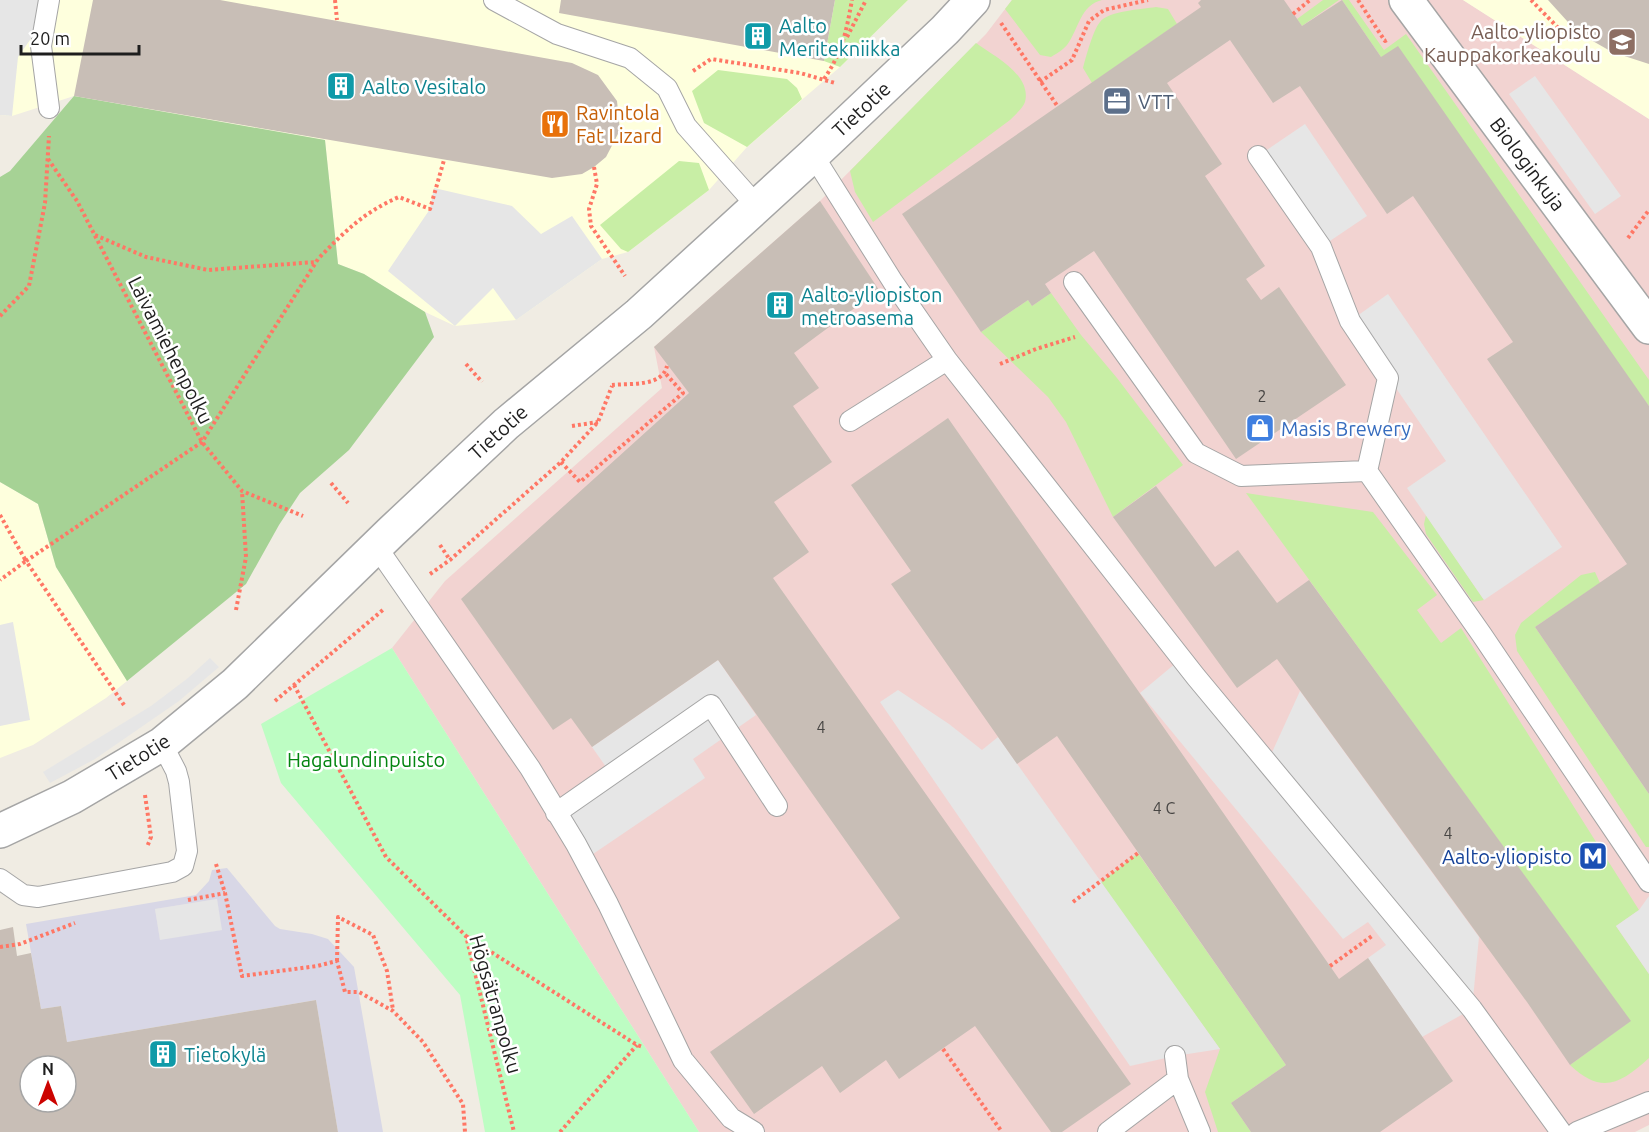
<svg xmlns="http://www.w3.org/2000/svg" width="1649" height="1132" font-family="Ubuntu,sans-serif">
<rect width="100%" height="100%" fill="#f0ece3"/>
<path fill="#f2d3d1" d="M1012,0H1463L1649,119V1125L1635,1132H699L392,648L445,581L662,388L654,347L820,201L986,34Z"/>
<path fill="#feffdd" d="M0,0H908L840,67L747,147L709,190L628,252L602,259L516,320L455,326L425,312L364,274L338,264L325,140L74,96L12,116L0,115Z
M1463,0H1649V119Z
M0,482L38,504L56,567L127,681L106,698L33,745L0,758Z"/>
<path fill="#c8eea5" d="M835,0H908L840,67L824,61Z
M1012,0H1102C1080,5 1079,29 1067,45C1063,50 1056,54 1051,57L1040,55L1005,9Z
M1323,0H1339L1302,26L1297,19Z
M1342,0H1349L1384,50L1406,34L1649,380V406L1381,57Z
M1156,7L1168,9L1177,24L1092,83L1083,68C1086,57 1093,30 1100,22C1108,11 1142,9 1156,7Z
M976,43C994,56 1032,75 1025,102C1023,108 1015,115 1010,120L873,222L855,192L850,171Z
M718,70L787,79L797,88L802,99L747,147L704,123L692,91Z
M679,161L699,163L709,190L628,252L621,249L600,225Z
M1051,293L1081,335L1117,378L1183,465L1113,517L1066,422L1048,397L981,332L1028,300L1032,306Z
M1246,493L1373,512L1437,595L1417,610L1441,643L1461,628L1639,910L1616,926L1649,974V1058C1620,1084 1602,1095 1570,1065L1630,1021Z
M1426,515L1484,600L1473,602L1426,534L1424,524Z
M1595,572L1600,583L1535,627L1649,794V847H1646L1517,651L1515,635L1521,623L1581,575Z
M1138,853L1286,1065L1231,1103L1251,1132H1218L1205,1092L1220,1049L1100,883Z"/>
<path fill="#a6d295" d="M74,96L325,140L338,264L364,274L425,312L434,337L349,450L300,493L279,525L246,584L127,681L56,567L38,504L0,482V177L10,171Z"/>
<path fill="#bdfdc3" d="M392,648L699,1132H485L460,995L281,783L261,724Z"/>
<path fill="#e6e6e6" d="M0,0H58L18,57L12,116L0,115Z
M1535,76L1621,196L1595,214L1509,94Z
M1305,124L1367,216L1321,247L1258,156Z
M434,188L512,206L541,234L572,216L602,259L516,320L493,288L455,326L388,271L430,209Z
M1388,294L1562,547L1484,600L1407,488L1446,461L1350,321Z
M13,622L30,720L0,726V625Z
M210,658L219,667L179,701L95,759L50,783L43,772L151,706L188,678Z
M1182,658L1268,761L1300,691L1479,937L1472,1009L1422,1037L1368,958L1386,945L1368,922L1343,939L1140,693Z
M718,660L756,715L693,759L705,778L593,854L561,809L611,774L592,747Z
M898,690L949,724L982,750L998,737L1220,1049L1175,1056L1130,1066L880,702Z
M1649,896V974L1616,926L1639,910Z
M217,899L223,930L160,941L155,909Z"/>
<path fill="#d8d7e6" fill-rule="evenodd" d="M227,868L275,926L280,929L312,934L328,939L354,967L383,1132H338L316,1000L67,1042L61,1006L41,1009L26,924L196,895L209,881L212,870ZM217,899L222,930L160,940L155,909Z"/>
<path fill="#c8beb6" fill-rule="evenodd" d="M93,0H220L572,63L598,75L617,101L620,130L606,157L594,167L582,174L552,178L74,96Z
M561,0H835L824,61L559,13Z
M1201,0H1284L1302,26L1342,0L1381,57L1398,46L1649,406V794L1535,627L1627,564L1487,359L1513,342L1413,196L1387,214L1300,86L1273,103L1230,40L1167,83L1222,164L1205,176L1265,266L1246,279L1261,300L1279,287L1346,385L1236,459L1094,251L1045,284L1051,293L1032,306L1028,300L981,332L902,214L1201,7L1198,3Z
M1548,0H1649V64L1612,52L1577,32Z
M820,201L879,290L794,353L819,388L793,406L832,462L774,502L809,552L773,578L1131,1084L1062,1132H1051L975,1026L899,1079L886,1060L840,1093L822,1066L754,1114L710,1052L900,918L718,660L592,747L571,718L553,730L461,599L689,393L654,347Z
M948,418L1339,979L1368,958L1453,1081L1380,1132H1251L1231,1103L1286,1065L1057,736L1017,764L891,584L911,571L851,485Z
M1156,486L1215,567L1238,550L1277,603L1309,580L1631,1021L1570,1065L1527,1002L1277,659L1237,688L1113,517Z
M13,927L17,956L31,953L41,1009L61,1006L67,1042L316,1000L338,1132H0V930ZM30,1066H66V1102H30Z"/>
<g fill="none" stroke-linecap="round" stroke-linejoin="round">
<g stroke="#a5a5a5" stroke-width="22">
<path id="service" d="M494,0L557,34L630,58L667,88L686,126L756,205
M49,108L41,46L49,0
M813,155L893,282L947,360
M1258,156L1321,247L1350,321L1388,378L1367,471L1482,635L1649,882
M1074,282L1196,453L1241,476L1367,471
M850,421L947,360L1196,677L1472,1009L1561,1132
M376,546L530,768L576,844L608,904L683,1060L731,1118L754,1132
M556,813L711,705L777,806
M0,879L23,895L38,897L172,872L183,866L187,851L179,782L176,771L162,744
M1175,1056L1178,1079L1200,1132
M1108,1132L1178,1079
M1577,1132L1649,1102"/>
</g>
<g stroke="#a5a5a5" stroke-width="36">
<path id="minor" d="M1406,0L1649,327
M0,831L72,797L162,744L235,684L391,532L506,424L639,314L813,155L945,30L973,0"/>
</g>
<path stroke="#ff7765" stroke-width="4" stroke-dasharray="3 3" stroke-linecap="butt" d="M335,0L337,20
M1358,0L1385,41L1389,39
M1531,0L1569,39
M1293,14L1310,0
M1001,23L1058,107
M847,37L866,0
M693,71L711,59L800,73L835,83
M824,79C843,51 846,32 852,0
M1040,82L1072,60L1089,21L1104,10L1148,0
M48,159L77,201L202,442L242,491L303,516
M594,167L597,184L589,209L591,226L625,276
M95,235L146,257L208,270L316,262
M1628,238L1649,210
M0,316L29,286L45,203L49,136
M466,364L482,382
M1000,364L1036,349L1075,337
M612,385C631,383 662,387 667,366
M572,426L598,422
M561,462L580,482L683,393L665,373
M331,483L348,503
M0,515L26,561L0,580
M440,545L450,560
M430,574L450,560L561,462L598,422L612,386
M236,610L246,557L242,491
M294,685L386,857L466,936L514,1132
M275,701L384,609
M124,705L26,561L202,442L318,259C344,232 364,212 399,197L430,209L444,160
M145,795L151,837L147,847
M216,864L225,893L242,976L317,966L337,961L345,992H359L393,1011L423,1042L463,1104L465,1132
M188,900L225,893
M1073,902L1138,853
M466,936L637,1045L643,1047
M0,947L20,944L75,923
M337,961L338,917L373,935L387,971L393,1010
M1330,966L1372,936
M943,1049L1002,1132
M560,1132L637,1045"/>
<use href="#service" stroke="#fff" stroke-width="20"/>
<use href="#minor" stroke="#fff" stroke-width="33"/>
</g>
<defs>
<g id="building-square" transform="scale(1.5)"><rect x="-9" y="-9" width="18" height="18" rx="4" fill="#0f9aa8" stroke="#fff"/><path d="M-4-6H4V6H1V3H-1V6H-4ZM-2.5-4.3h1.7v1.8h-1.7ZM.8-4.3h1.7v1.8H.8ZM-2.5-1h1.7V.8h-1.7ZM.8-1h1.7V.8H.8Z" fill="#fff"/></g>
<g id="university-square" transform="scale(1.5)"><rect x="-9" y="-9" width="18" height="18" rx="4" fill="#8d6e63" stroke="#fff"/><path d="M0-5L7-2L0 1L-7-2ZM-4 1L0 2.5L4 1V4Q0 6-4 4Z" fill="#fff"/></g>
<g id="office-square" transform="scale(1.5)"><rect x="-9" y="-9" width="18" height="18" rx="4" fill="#5c6f8a" stroke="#fff"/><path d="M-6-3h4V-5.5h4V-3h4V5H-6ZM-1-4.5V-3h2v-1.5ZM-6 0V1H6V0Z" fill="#fff"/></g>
<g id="restaurant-square" transform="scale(1.5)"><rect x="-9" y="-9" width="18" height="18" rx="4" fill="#e8710a" stroke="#fff"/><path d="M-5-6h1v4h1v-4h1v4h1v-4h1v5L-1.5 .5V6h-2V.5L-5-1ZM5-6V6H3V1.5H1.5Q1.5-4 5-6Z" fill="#fff"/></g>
<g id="shop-square" transform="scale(1.5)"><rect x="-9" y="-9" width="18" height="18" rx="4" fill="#3f7fe0" stroke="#fff"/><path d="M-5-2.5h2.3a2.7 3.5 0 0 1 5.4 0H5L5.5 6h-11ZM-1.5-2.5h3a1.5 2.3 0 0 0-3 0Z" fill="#fff"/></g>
<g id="metro-square" transform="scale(1.5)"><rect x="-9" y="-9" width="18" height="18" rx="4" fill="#1a4fb4" stroke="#fff"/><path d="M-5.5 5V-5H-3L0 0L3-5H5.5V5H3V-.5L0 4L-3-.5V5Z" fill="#fff"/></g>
</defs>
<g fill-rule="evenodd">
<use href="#building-square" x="758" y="36"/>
<use href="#university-square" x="1622" y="42"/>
<use href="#building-square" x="341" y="86"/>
<use href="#office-square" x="1117" y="101"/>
<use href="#restaurant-square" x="555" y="124"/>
<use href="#building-square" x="780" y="305"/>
<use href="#shop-square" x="1260" y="428"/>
<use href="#metro-square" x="1593" y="856"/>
<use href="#building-square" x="163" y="1054"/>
</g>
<g text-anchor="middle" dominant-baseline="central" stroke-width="5" stroke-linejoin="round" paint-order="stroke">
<g font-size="16" fill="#484644">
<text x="1262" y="396">2</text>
<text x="821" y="727">4</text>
<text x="1164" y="808">4 C</text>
<text x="1448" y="833">4</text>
</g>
<g font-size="20" fill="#0d838f" stroke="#fff" text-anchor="start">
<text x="779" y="25">Aalto<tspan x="779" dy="23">Meritekniikka</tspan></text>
<text x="362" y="86">Aalto Vesitalo</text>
<text x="801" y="294">Aalto-yliopiston<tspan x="801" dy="23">metroasema</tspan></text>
<text x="184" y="1054">Tietokylä</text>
</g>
<g font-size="20" fill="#785e54" stroke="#fff" text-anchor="end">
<text x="1601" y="31">Aalto-yliopisto<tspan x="1601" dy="23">Kauppakorkeakoulu</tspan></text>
</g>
<g font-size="20" fill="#4e5e75" stroke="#fff" text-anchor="start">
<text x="1138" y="101">VTT</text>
</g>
<g font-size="20" fill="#1e1e1e" stroke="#fff">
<text transform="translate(861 109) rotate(-43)">Tietotie</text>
<text transform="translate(1528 164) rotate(53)">Biologinkuja</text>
<text transform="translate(171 350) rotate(63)">Laivamiehenpolku</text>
<text transform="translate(498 432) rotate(-42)">Tietotie</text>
<text transform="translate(138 757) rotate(-32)">Tietotie</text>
<text transform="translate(496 1004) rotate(74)">Högsätranpolku</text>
</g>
<g font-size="20" fill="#c56008" stroke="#fff" text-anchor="start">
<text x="576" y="112">Ravintola<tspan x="576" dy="23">Fat Lizard</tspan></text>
</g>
<g font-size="20" fill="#366cbe" stroke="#fff" text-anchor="start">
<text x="1281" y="428">Masis Brewery</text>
</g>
<g font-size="20" fill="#038510" stroke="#fff">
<text x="366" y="759">Hagalundinpuisto</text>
</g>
<g font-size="20" fill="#164399" stroke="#fff" text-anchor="end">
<text x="1572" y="856">Aalto-yliopisto</text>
</g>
</g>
<g transform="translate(48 1084)"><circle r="28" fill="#ffffff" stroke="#a5a5a5" stroke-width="1.5"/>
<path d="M0-4.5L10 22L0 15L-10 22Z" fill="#cc0300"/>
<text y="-9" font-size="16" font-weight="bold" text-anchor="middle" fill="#1e1e1e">N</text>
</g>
<path d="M21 45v9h118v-9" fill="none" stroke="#1e1e1e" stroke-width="3"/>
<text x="30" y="45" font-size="18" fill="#1e1e1e" stroke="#ffffff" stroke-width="4.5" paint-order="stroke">20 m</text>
</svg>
